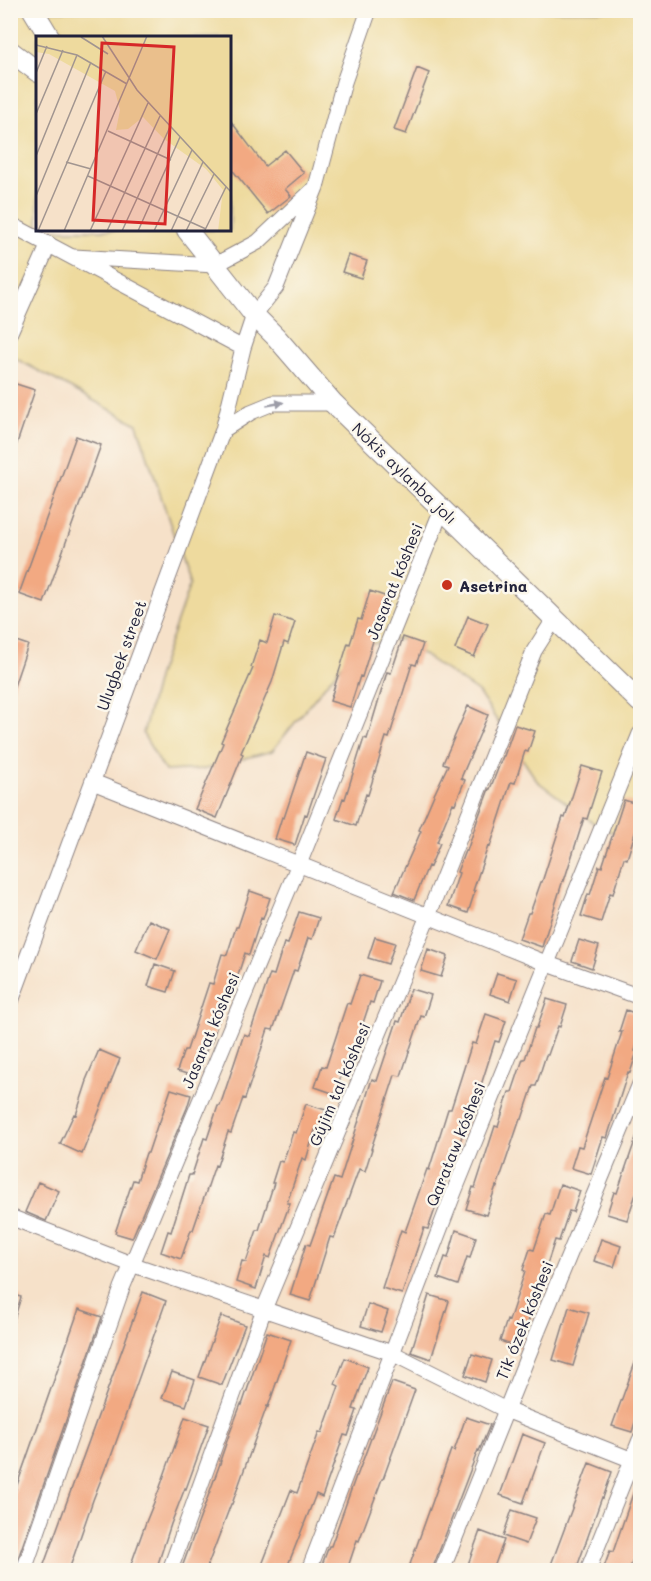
<svg xmlns="http://www.w3.org/2000/svg" width="651" height="1581" font-family="Mali,sans-serif">
<rect width="100%" height="100%" fill="#fbf7ec"/>
<filter id="ink" filterUnits="userSpaceOnUse"><feTurbulence type="fractalNoise" baseFrequency=".0167" numOctaves="2"/><feDisplacementMap in="SourceGraphic" scale="12" xChannelSelector="R" yChannelSelector="G"/><feConvolveMatrix kernelMatrix="1 2 1 2 8 2 1 2 1" color-interpolation-filters="sRGB"/></filter>
<filter id="wash" filterUnits="userSpaceOnUse"><feTurbulence type="fractalNoise" baseFrequency=".008" numOctaves="4" result="noise"/><feDisplacementMap in="SourceGraphic" scale="24" xChannelSelector="R" yChannelSelector="G"/><feGaussianBlur stdDeviation="1.35" result="paint"/><feColorMatrix in="noise" values="0 0 0 0 0 0 0 0 0 0 0 0 0 0 0 0 0 1.4 0 .05"/><feComposite in="paint" operator="in"/></filter>
<g filter="url(#wash)">
<rect width="100%" height="100%" fill="#f6e1c9"/>
<path fill="#eeda9e" stroke="#887e6c" stroke-width="1.5" fill-rule="evenodd" d="M10,11H640V843L599,827L537,781L478,692L400,639L357,646L272,751L205,769L165,771L143,734L157,678L190,584L137,424L11,356ZM38,38H230V230H38Z"/>
<g id="blocks">
<path fill="#f2a982" d="M417,68L429,73L406,134L394,130Z
M230,120L265,166L285,150L304,173L285,189L291,196L268,214L230,167Z
M348,255L367,261L361,278L342,272Z
M10,382L35,390L12,458H10Z
M76,436L101,445L44,603L19,594Z
M370,591L390,598L383,619L380,618L362,677L360,676L350,707L330,701L348,643L350,644L358,619L361,620Z
M275,616L295,622L288,644L284,642L272,682L241,753L243,754L217,818L195,809L223,743L221,742L253,668L251,667L260,640L267,643Z
M468,616L488,624L474,657L455,649Z
M403,637L423,644L416,665L412,664L389,738L386,737L368,795L366,794L356,826L336,819L343,798L345,799L364,738L367,739L387,672L391,673Z
M10,639L28,645L12,692H10Z
M468,706L488,715L461,778L465,780L455,804L453,803L437,842L440,843L430,867L428,866L414,900L394,892L421,831L419,830L433,797L448,765L443,763Z
M515,725L535,731L528,752L525,751L515,783L511,782L490,847L488,846L473,891H475L468,913L448,906L459,873L457,872L463,856L465,851H467L478,818L489,789H490L503,756H504Z
M306,752L326,759L307,815L305,814L295,845L275,839L282,817L284,818Z
M582,766L602,772L587,819L584,818L564,881L563,880L542,947L519,939L528,913H530L541,882H542L563,817L565,818Z
M624,800L640,805V817L627,859L624,858L613,894L610,893L601,922L581,916L588,894L590,895L599,866L602,867Z
M250,891L270,898L263,919L261,918L249,955L245,953L236,981L232,980L211,1044L209,1043L197,1077L177,1071L184,1050H187L209,983L213,984L222,954L227,955L236,927H238Z
M299,912L319,918L312,939L308,938L297,971L294,970L273,1030L268,1029L245,1099L243,1098L231,1133L228,1132L217,1166L215,1165L193,1230H191L181,1259L161,1252L168,1231L171,1232L189,1175H192L204,1138L207,1139L218,1106H220L244,1034L249,1036L270,974L274,975L284,943L288,944Z
M149,920L170,929L157,959L136,950Z
M375,937L395,943L388,964L368,958Z
M579,940L599,946L592,968L572,961Z
M428,949L448,956L441,977L421,971Z
M155,964L175,971L168,992L148,986Z
M497,973L517,979L510,1001L490,994Z
M360,975L380,981L373,1003L370,1002L351,1059L347,1058L335,1094L315,1087L322,1066L326,1067L347,1003L350,1004Z
M411,989L431,995L424,1017L421,1016L401,1076L395,1075L371,1149H372L365,1171L359,1169L334,1238L330,1237L310,1301L290,1295L306,1244L310,1245L334,1178L340,1180L372,1079L377,1081L397,1021L400,1022Z
M547,999L567,1005L560,1027L558,1026L548,1055H546L536,1086H533L522,1119H520L497,1187L496,1186L486,1215L466,1209L473,1187L475,1188L495,1126L498,1127L509,1092H512L523,1059H525L535,1028H537Z
M626,1010L640,1015V1034L635,1051L637,1052L630,1073L628,1072L607,1138L603,1137L591,1174L571,1168L578,1146L582,1147L605,1077L607,1078L622,1032H619Z
M486,1014L506,1021L499,1042L495,1041L475,1104H472L453,1164H451L428,1229L424,1228L402,1294L382,1288L401,1230L405,1232L427,1169L429,1170L448,1109H451L472,1043L476,1044Z
M99,1050L120,1059L82,1154L60,1144L74,1114L76,1115L87,1081L86,1080Z
M171,1089L191,1095L187,1108L132,1238L115,1233L133,1180L137,1181L146,1153H148L158,1123L159,1124Z
M306,1104L326,1110L319,1132L315,1130L306,1160L302,1158L287,1203H290L270,1258L266,1256L256,1289L236,1282L242,1261L246,1262L257,1230H259L274,1183H272L279,1161L283,1162L293,1132L296,1133Z
M639,1129H640V1189L638,1188L627,1220L607,1214L614,1192L617,1193Z
M38,1182L59,1191L46,1221L25,1212Z
M560,1184L580,1191L573,1212L569,1211L559,1241L555,1240L539,1289H541L534,1311L532,1310L520,1348L500,1341L507,1320L509,1321L525,1271L523,1270L530,1249L534,1250L546,1214L550,1215Z
M456,1230L476,1237L470,1258L467,1257L458,1285L438,1278L445,1257L448,1258Z
M601,1239L621,1246L614,1267L594,1261Z
M143,1292L166,1301L108,1465L107,1464L93,1500L69,1570H42Z
M10,1294L21,1297L13,1323H10Z
M429,1295L449,1301L431,1359L411,1352Z
M368,1304L388,1311L381,1332L361,1326Z
M569,1307L589,1313L573,1366L553,1360Z
M79,1309L102,1317L14,1570H10V1505Z
M221,1316L245,1325L222,1385L199,1377Z
M267,1332L291,1340L268,1407L267,1406L255,1439L232,1504H231L206,1570H181L221,1461H220L229,1435L241,1404L242,1405Z
M639,1352H640V1406L632,1432L612,1426Z
M472,1354L492,1360L485,1382L465,1375Z
M345,1358L368,1367L353,1409L357,1410L348,1436L344,1435L322,1497L316,1494L286,1570H260L291,1490L297,1493L319,1432L322,1433L339,1386L335,1384Z
M172,1372L195,1380L186,1406L162,1398Z
M392,1382L415,1390L383,1479H382L359,1541L357,1540L347,1570H320L329,1546H331L356,1476H357Z
M185,1417L209,1425L186,1489L185,1488L171,1524L156,1570H129L146,1522L159,1490Z
M466,1417L490,1425L479,1451L478,1450L432,1570H408L451,1450L454,1451Z
M522,1434L545,1443L523,1503L500,1495Z
M589,1463L612,1472L603,1498L602,1497L576,1570H549Z
M639,1476L640,1477V1551L637,1550L629,1570H603L610,1551L613,1552Z
M512,1510L536,1518L526,1544L503,1536Z
M480,1531L504,1540L493,1570H466Z"/>
</g>
</g>
<g filter="url(#ink)">
<use href="#blocks" fill-opacity="0" stroke="#8c8282" stroke-width="1.5"/>
<g fill="none" stroke-linecap="round" stroke-linejoin="round">
<g stroke="#8c8282" stroke-width="17">
<path id="minor" d="M10,224L243,348
M74,257L215,265L258,242L312,191
M10,332L49,244
M223,430L251,412L273,403H333
M93,782L548,964L640,997
M10,1004L223,430L243,348L254,315L276,287L316,187L344,82L369,10
M10,1217L131,1264L392,1353L506,1410L640,1463
M24,1570L122,1288L299,864L442,509
M170,1570L264,1309L428,916L534,651L555,618
M309,1570L454,1192L640,734
M442,1570L539,1328L640,1084
M588,1570L640,1440"/>
</g>
<g stroke="#8c8282" stroke-width="22">
<path id="major" d="M33,10L50,38
M10,51L38,72
M187,230L254,315L276,337L333,403L640,702"/>
</g>
<use href="#minor" stroke="#fff" stroke-width="15"/>
<use href="#major" stroke="#fff" stroke-width="20"/>
</g>
<defs><path id="oneway-solid" d="M-6-.8H1V-3.2L6.5 0L1 3.2V.8H-6Z" transform="scale(1.5)"/></defs>
<use fill="#9c9ca7" href="#oneway-solid" transform="translate(275 404) rotate(-10)"/>
</g>
<circle fill="#c8321e" stroke="#fbf7ec" stroke-width="2" cx="447" cy="585" r="6"/>
<g text-anchor="middle" dominant-baseline="central" stroke-width="5" stroke-linejoin="round" paint-order="stroke">
<g font-size="16" fill="#22223b" stroke="#fbf7ec">
<text transform="translate(405 473) rotate(44)">Nókis aylanba jolı</text>
<text transform="translate(394 581) rotate(-68)">Jasarat kóshesi</text>
<text transform="translate(121 655) rotate(-70)">Ulugbek street</text>
<text transform="translate(210 1030) rotate(-67)">Jasarat kóshesi</text>
<text transform="translate(339 1084) rotate(-67)">Gújim tal kóshesi</text>
<text transform="translate(455 1144) rotate(-68)">Qarataw kóshesi</text>
<text transform="translate(524 1320) rotate(-68)">Tik ózek kóshesi</text>
</g>
<g font-size="16" font-weight="bold" fill="#22223b" stroke="#fbf7ec" text-anchor="start">
<text x="459" y="585">Asetrina</text>
</g>
</g>
<g transform="translate(36 36)">
<rect width="195" height="195" fill="#f6e1c9"/>
<path d="M0,0H195V195H182L187,154L170,133L128,103L107,81L92,93L80,94L84,74L79,55L13,18L0,16Z" fill="#eeda9e"/>
<path fill="none" stroke="#a19590" stroke-width="1.5" d="M66,0L101,54L195,156M45,1L72,18M0,9L41,19L91,48M0,37L11,10M0,78L27,14M72,95L135,124M0,120L41,19M30,126L55,133M52,140L170,193M0,160L55,26M169,194L190,151M2,195L70,35M28,195L111,0M54,195L112,67M71,195L124,80M86,195L134,91M102,195L144,101M118,195L156,114M135,195L167,126M150,195L178,138"/>
<path fill="#d62828" fill-opacity="0.15" stroke="#d62828" stroke-width="3" d="M66,7L138,11L129,188L57,184Z"/>
<rect width="195" height="195" fill="none" stroke="#22223b" stroke-width="3"/>
</g>
<rect width="651" height="1581" fill="none" stroke="#fbf7ec" stroke-width="36"/>
</svg>
